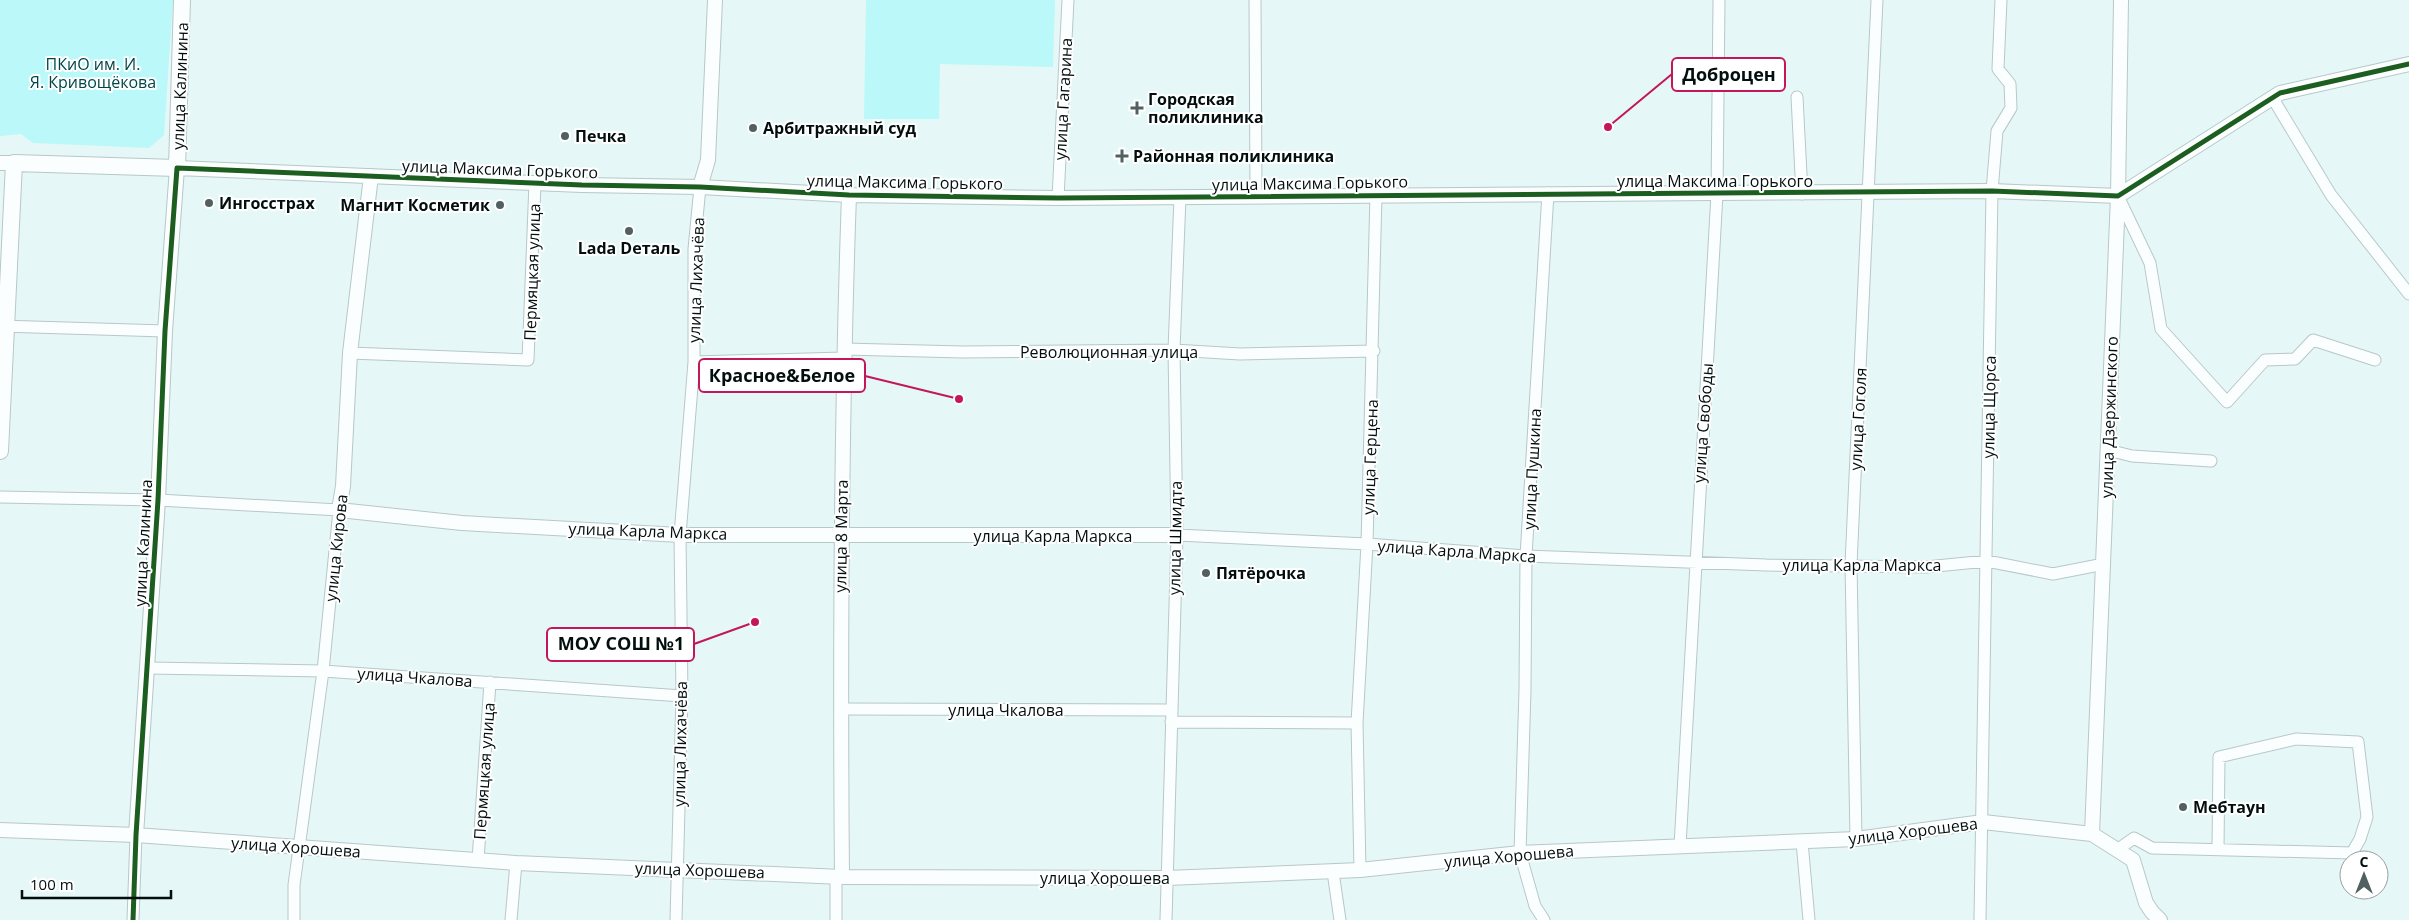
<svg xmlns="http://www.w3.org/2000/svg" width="2409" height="920" font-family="'Open Sans',sans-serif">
<rect width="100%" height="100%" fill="#e6f7f7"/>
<path fill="#bbf8f9" d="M0,0H173L164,135L149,148L33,143L21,134L0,136Z
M866,0H1055L1053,67L940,64L939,119H864Z"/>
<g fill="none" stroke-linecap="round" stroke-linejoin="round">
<g stroke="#b8c7c7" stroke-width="13">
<path id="minor" d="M1255,0L1256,196
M1797,97L1802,194
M2272,97L2331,195L2409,294
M2118,196L2150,263L2161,329L2227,402L2265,360L2295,359L2313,340L2375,360
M1058,198L1068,0
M0,326L165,331
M844,349L963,352L1174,350L1240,354L1374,351
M350,353L528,360L535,183
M694,362L843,358
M2108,450L2132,456L2211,461
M0,497L158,500L339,510L323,671L294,885V920
M1177,535L1367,544L1526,556L1766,565L1926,567L1987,561L2053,574L2104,564
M148,668L323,671L682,696
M841,709L1171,710
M1171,722L1357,723
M1856,839L1851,564L1877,0
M1802,842L1809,920
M1680,846L1717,194L1719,0
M2117,850L2134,838L2152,848L2352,853L2360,839L2367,817L2358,742L2296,739L2219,757L2218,849
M478,860L490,682
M1360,870L1357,723L1367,544L1376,195
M1333,872L1340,920
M133,920L136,835
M511,920L516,863
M676,920L682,696L680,535L694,362V249L700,187
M836,920V876
M1166,920L1177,535L1174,350L1180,197
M1544,920L1535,906L1520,853L1525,690L1526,556L1548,193
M1980,920L1992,191L1997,131L2011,108L2010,84L1998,69L2001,0"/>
</g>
<g stroke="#b8c7c7" stroke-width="16">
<path id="tertiary" d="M0,163H14
M371,176L350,353L343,486L339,510L462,523L680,535H1177
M700,187L708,160L715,0
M0,830L136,835L516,863L842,877L1167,878L1360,870L1520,853L1856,839L1983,822L2092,834L2133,860L2146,903L2152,912L2160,920
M2092,834L2118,196L2121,0
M136,835L158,500L165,331L177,168L582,185L700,187L849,195L1058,198L1992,191L2118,196L2280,93L2409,64
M842,877C840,649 841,422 849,195"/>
</g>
<g stroke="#b8c7c7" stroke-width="18">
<path id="secondary" d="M0,451L14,163L177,168L182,0"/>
</g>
<use href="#minor" stroke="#fbfefe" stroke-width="11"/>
<use href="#tertiary" stroke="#fbfefe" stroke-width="14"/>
<use href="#secondary" stroke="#fbfefe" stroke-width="16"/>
<g stroke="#fff" stroke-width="8">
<path id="cycleway" d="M133,920L136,835L158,500L165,331L177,168L582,185L700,187L849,195L1058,198L1992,191L2118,196L2280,93L2409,64"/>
</g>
<use href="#cycleway" stroke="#1b5e20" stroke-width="5"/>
</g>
<g fill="#526060" stroke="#fff" stroke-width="2">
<path d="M1134.5 100.5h5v5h5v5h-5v5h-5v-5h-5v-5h5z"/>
<circle cx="753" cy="128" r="5"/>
<circle cx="565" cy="136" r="5"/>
<path d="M1119.5 148.5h5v5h5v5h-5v5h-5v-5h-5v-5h5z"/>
<circle cx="209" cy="203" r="5"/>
<circle cx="500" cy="205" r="5"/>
<circle cx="629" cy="231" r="5"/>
<circle cx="1206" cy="573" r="5"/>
<circle cx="2183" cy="807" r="5"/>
</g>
<g text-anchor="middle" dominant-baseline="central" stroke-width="4" stroke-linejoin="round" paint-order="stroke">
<g font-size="16" fill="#004648" stroke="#fff">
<text x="93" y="64">ПКиО им. И.<tspan x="93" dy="18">Я. Кривощёкова</tspan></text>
</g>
<g font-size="16" fill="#030f0f" stroke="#fff">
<text transform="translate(180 86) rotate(-88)">улица Калинина</text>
<text transform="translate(1063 99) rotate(-87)">улица Гагарина</text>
<text transform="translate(500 169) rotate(2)">улица Максима Горького</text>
<text x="1715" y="181">улица Максима Горького</text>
<text transform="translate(905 182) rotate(1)">улица Максима Горького</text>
<text transform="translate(1310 183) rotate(-1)">улица Максима Горького</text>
<text transform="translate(532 272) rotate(-88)">Пермяцкая улица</text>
<text transform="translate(696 280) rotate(-88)">улица Лихачёва</text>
<text x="1109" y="352">Революционная улица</text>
<text transform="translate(1989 407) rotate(-89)">улица Щорса</text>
<text transform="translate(2109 417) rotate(-88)">улица Дзержинского</text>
<text transform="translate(1858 419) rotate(-87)">улица Гоголя</text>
<text transform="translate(1703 423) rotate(-86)">улица Свободы</text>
<text transform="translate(1370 457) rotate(-88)">улица Герцена</text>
<text transform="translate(1532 469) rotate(-87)">улица Пушкина</text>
<text transform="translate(648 531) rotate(2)">улица Карла Маркса</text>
<text transform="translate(841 536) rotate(-89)">улица 8 Марта</text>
<text x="1053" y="536">улица Карла Маркса</text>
<text transform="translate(1175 538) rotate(-89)">улица Шмидта</text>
<text transform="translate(143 543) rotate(-87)">улица Калинина</text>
<text transform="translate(336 548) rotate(-84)">улица Кирова</text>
<text transform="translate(1457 551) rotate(4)">улица Карла Маркса</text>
<text x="1862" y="565">улица Карла Маркса</text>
<text transform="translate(415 677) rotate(4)">улица Чкалова</text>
<text x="1006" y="710">улица Чкалова</text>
<text transform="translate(680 744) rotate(-89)">улица Лихачёва</text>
<text transform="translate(484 771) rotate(-86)">Пермяцкая улица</text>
<text transform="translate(1913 831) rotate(-7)">улица Хорошева</text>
<text transform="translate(296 847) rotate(4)">улица Хорошева</text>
<text transform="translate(1509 856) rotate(-5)">улица Хорошева</text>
<text transform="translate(700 870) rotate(2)">улица Хорошева</text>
<text x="1105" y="878">улица Хорошева</text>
</g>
<g font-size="16" font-weight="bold" fill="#030f0f" stroke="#fff" text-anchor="start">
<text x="1148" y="99">Городская<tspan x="1148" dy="18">поликлиника</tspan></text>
<text x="763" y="128">Арбитражный суд</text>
<text x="575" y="136">Печка</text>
<text x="1133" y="156">Районная поликлиника</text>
<text x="219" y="203">Ингосстрах</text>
<text x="490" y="205" text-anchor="end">Магнит Косметик</text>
<text x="629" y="248" text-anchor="middle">Lada Dеталь</text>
<text x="1216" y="573">Пятёрочка</text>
<text x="2193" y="807">Мебтаун</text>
</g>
</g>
<path fill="none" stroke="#c2185b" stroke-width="2" d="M1608 127L1672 74M959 399L865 376M755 622L694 644"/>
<g fill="#c2185b" stroke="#fff" stroke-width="2">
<circle cx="1608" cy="127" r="5"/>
<circle cx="959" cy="399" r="5"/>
<circle cx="755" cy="622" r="5"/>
</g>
<g fill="#fff" stroke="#c2185b" stroke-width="2">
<rect x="1672" y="58" width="113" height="33" rx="5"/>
<rect x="699" y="359" width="166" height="33" rx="5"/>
<rect x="547" y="628" width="147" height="33" rx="5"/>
</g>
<g font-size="18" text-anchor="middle" font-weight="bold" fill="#030f0f">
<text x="1729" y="81">Доброцен</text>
<text x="782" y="382">Красное&amp;Белое</text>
<text x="621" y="650">МОУ СОШ №1</text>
</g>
<g transform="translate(2364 875)"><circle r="24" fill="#ffffff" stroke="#9a9f9f"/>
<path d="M0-4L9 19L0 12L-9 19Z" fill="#526060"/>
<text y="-8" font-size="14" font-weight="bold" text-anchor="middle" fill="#030f0f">С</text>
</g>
<path d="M22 890v8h149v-8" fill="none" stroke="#030f0f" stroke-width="2.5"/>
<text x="30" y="890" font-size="15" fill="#030f0f" stroke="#ffffff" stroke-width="4" paint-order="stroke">100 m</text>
</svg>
